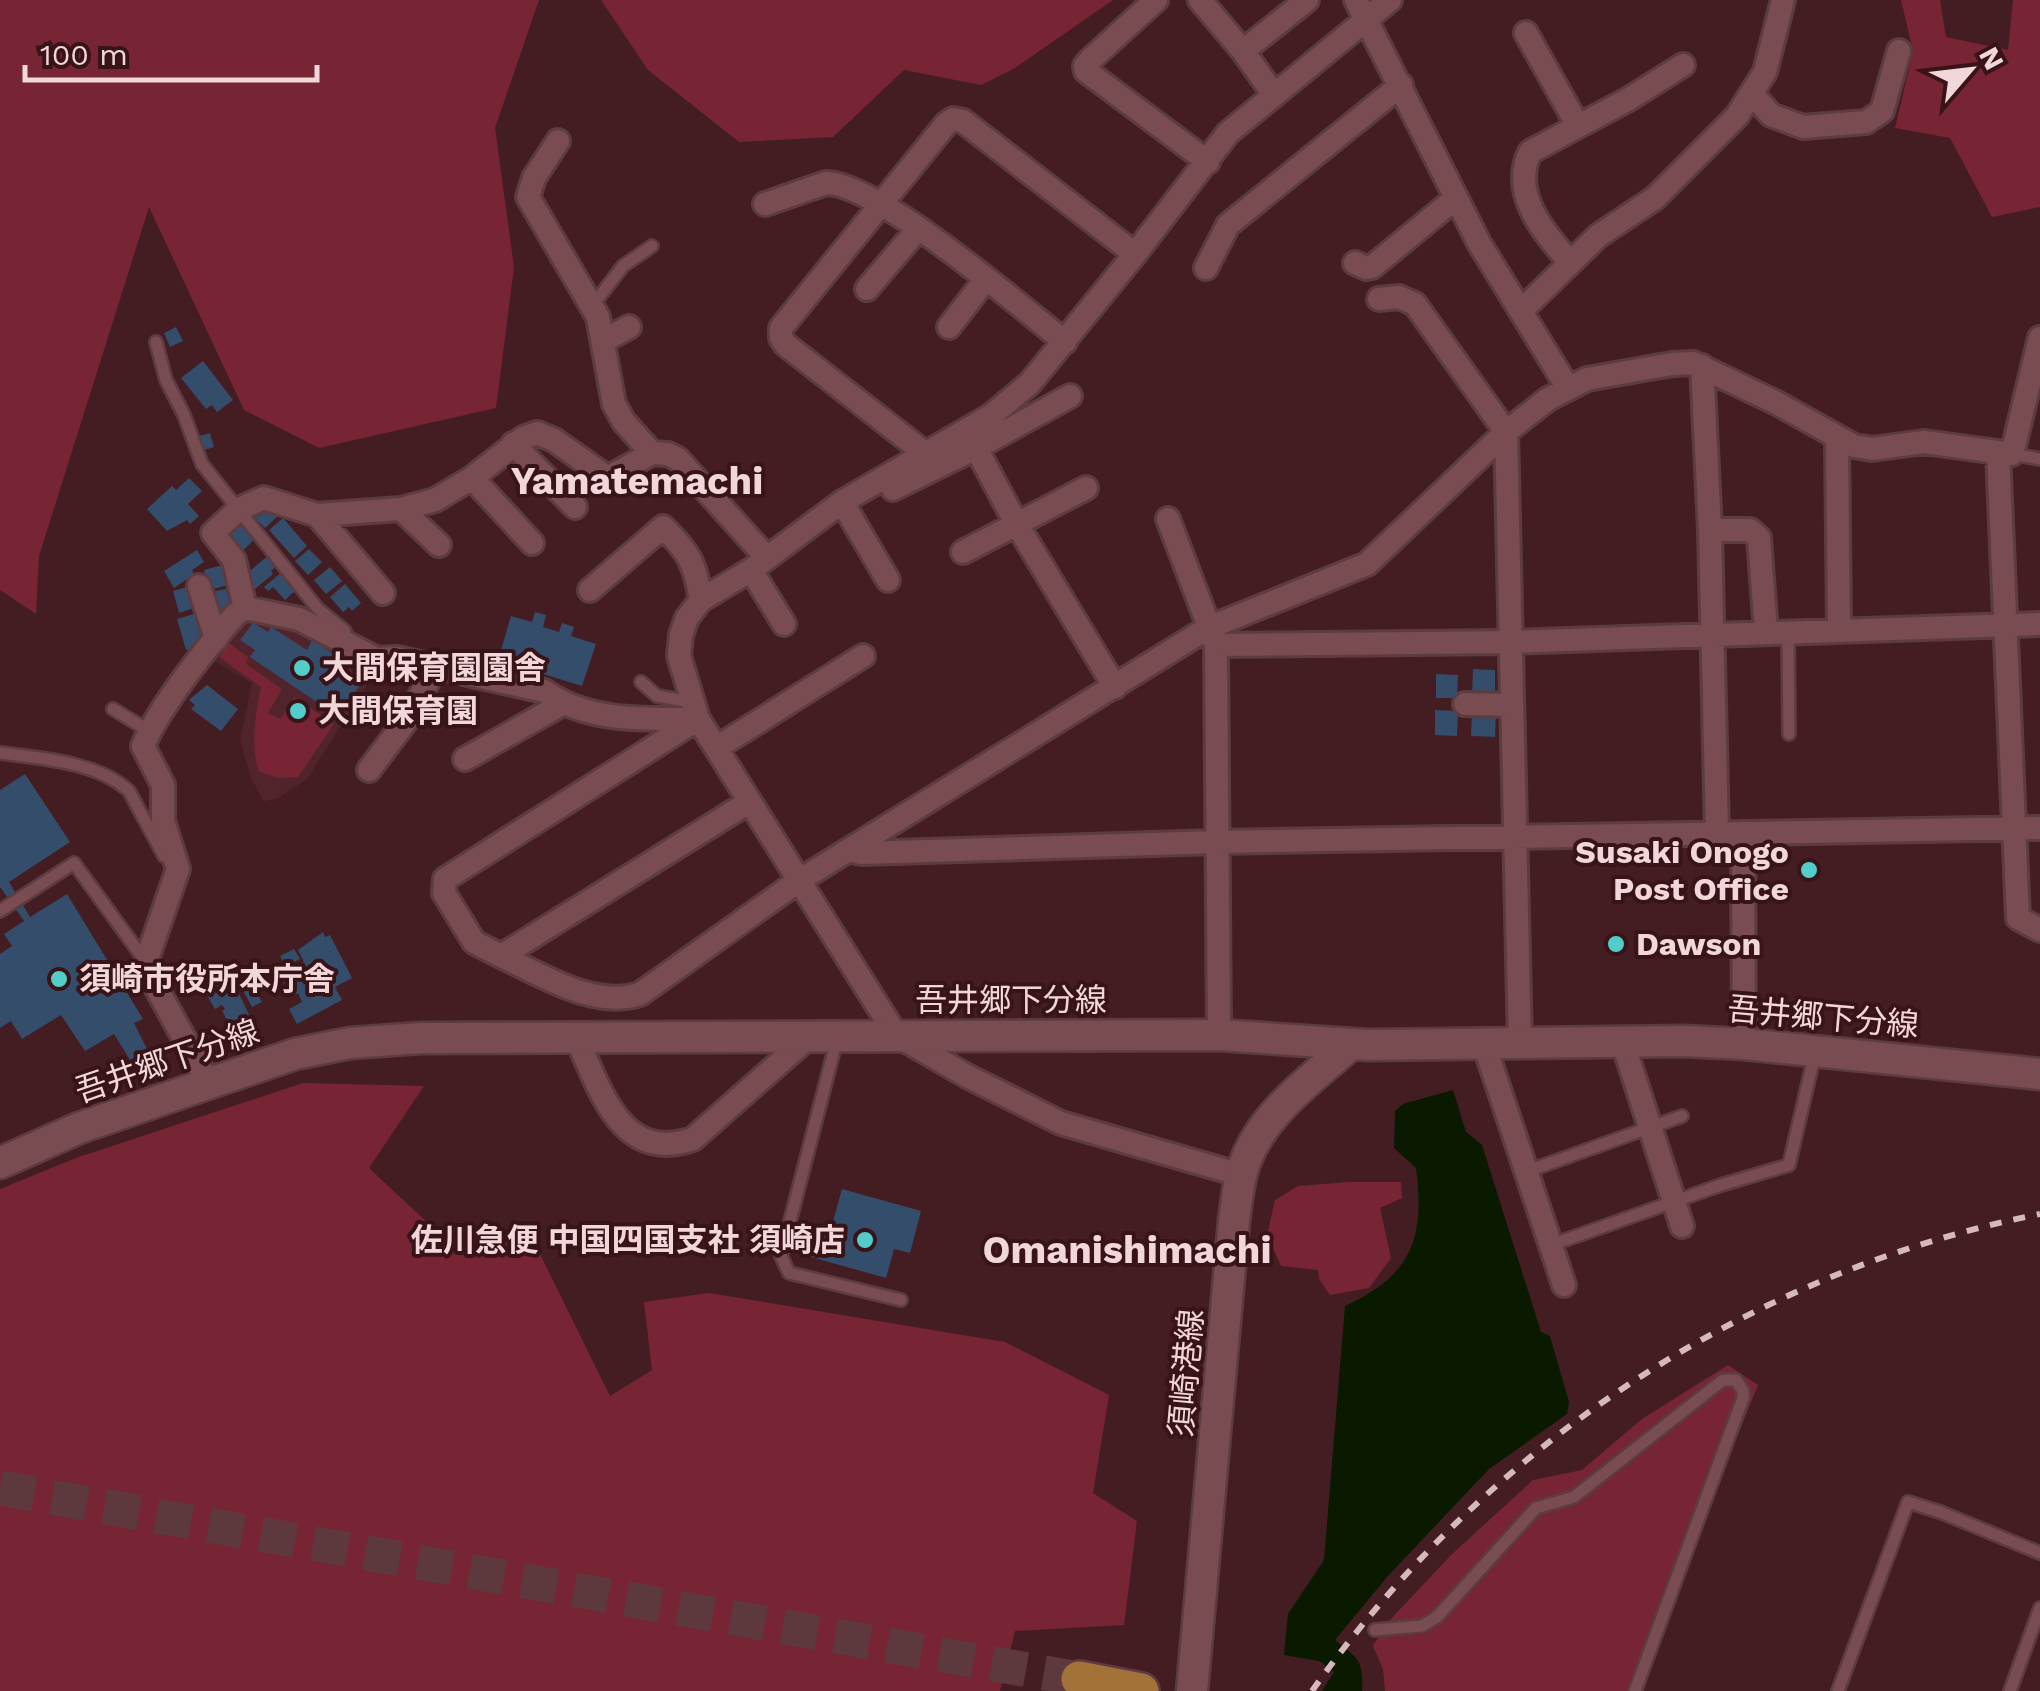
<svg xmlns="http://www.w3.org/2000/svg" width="2040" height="1691" font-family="'Work Sans','Noto Sans JP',sans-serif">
<rect width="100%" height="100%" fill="#431d22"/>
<path fill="#51242b" d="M245,616L300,626L374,674L307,779L276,799L264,801L251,778L240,740L252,683L211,659Z"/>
<path fill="#772534" d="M0,0H539L495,128L514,267L496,408L319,448L244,410L149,207L39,556L36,614L0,590Z
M601,0H1113L1015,68L981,85L904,70L833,137L739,142L648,70Z
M1901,0H1940L1946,37L2008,50L2013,0H2040V207L1992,217L1950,138L1895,128L1913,51Z
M229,643L248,657L246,664L282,689L268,713L281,719L294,697L334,724L298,777L278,778L258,771C251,741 255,716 261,687L219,657Z
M303,1083L424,1086L369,1168L431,1226L534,1242L610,1396L652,1370L644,1302L709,1293L1005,1342L1109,1395L1093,1493L1137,1521L1124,1625L1015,1631L1000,1691H0V1189L76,1158Z
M1349,1182H1401L1402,1198L1380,1208L1391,1258L1369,1288L1330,1295L1319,1279L1318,1270L1281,1266L1267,1235L1275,1200L1298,1186Z
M1728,1365L1758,1385L1673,1596L1642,1691H1385L1383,1669L1373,1646L1389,1621L1451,1555L1533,1480L1582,1470L1642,1419Z"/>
<path fill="#091a00" d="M1453,1090L1466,1132L1482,1145L1541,1332L1550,1336L1569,1402L1567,1414L1489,1469L1387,1577L1335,1640C1357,1658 1364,1659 1362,1691H1322L1334,1672L1319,1661L1284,1655L1288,1614L1324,1560L1345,1306C1412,1275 1425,1239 1416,1168L1394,1148L1395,1111L1403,1104Z"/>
<path fill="#344d6b" d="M176,327L183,341L170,347L164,333Z
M203,361L233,400L217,412L212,405L206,409L181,378Z
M210,433L214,447L204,450L199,436Z
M189,478L202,491L188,504L199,516L190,524L187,520L167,531L147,509L172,486L176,490Z
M260,505L267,513L274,506L280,514L265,528L251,514Z
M283,518L307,546L294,558L269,530Z
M239,519L256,538L241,552L227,529Z
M309,549L322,562L308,575L295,561Z
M197,550L204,562L192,570L194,574L174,588L164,571Z
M268,556L276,566L271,571L273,574L255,589L247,573Z
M226,564L232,584L209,590L204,570Z
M330,567L342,581L326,594L314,580Z
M282,572L297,589L285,600L273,587L268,591L264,587Z
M345,584L361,603L352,611L349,607L343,612L330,597Z
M191,586L197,607L179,613L173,591Z
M226,589L230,606L217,619L211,592Z
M535,612L546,615L543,627L559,632L562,623L574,627L571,636L596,644L582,686L498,660L511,616L532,622Z
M197,613L205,638L196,641L198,647L186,650L177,619Z
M253,623L268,632L271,627L307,650L312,640L343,660L336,672L341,675L343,672L361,683L339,717L250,657L255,650L240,640Z
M1473,669L1495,670V696L1472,695Z
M1436,674L1458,675L1457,698H1436Z
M207,685L238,709L221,731L191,709L195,705L189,700Z
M1435,710L1458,711L1457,736L1435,735Z
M1472,711H1496L1495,737L1471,736Z
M25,774L70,842L9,882L30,917L67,894L143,1019L134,1023L151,1057L135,1068L114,1034L85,1051L61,1015L22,1039L11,1021L0,1028V954L12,946L4,934L24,921L0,887V790Z
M323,932L325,937L330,935L352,978L335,987L342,1000L297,1024L289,1009L302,1002L298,993L295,995L278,976L304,962L298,950Z
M294,949L300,959L285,966L280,956Z
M229,973L253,1023L235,1034L222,1011L225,1009L222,1005L215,1009L203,988Z
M251,982L262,1002L252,1007L241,987Z
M842,1189L921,1211L910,1253L894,1249L886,1278L811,1257L819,1229L830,1232Z"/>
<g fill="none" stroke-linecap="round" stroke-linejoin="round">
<path stroke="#5d393d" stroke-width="35" stroke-dasharray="35 18" stroke-linecap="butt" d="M0,1488L1079,1679"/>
<g stroke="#5c3c41" stroke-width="16">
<path id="service" d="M593,305L623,266L652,246
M156,342L166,380L184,415L202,464L318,609L345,631
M2012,454L2040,459
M1788,632L1789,734
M641,682L657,696L691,702
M113,709L149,731
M0,753C40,758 98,762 129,791L164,856
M0,911L74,863L146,962
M837,1039L781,1256L789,1273L901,1300
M1528,1171L1682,1116
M1551,1245L1721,1185L1789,1165L1815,1053
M1375,1630L1422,1626L1437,1617L1536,1508L1574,1497L1723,1380H1736L1743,1391V1398L1635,1691
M1838,1691L1908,1502L1940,1512L2040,1553
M2010,1691L2040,1608"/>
</g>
<g stroke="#5c3c41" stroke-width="28">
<path id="minor" d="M1156,0L1090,60L1085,66L1086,71L1208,162
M1200,0L1243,51L1274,95
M1356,0L1479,243L1568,388
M1526,33L1578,126
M1243,51L1307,0
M1753,95L1771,115L1803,127L1866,122L1882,111L1899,51
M558,141L534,178L528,197L598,317L614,404L624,422L652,453L668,454L678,459L767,558
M765,204L826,183C877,183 1020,306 1065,342
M1570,262C1544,233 1510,194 1530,152L1629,99L1683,65
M1355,263L1366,268L1372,267L1456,198
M1206,268L1228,225L1401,85
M867,289L918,229
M1379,299L1399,297L1415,304L1506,432L1520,1044
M1522,310L1598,236L1655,198L1737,116L1765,72L1783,0
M949,327L986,279
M603,341L629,327
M1702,366L1710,530L1717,833
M1837,438L1839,629
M513,444L575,507
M976,448L1016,523L1115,687
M1998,452L2018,918L2040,930
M926,454L786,345L781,338V328L946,124L953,119L963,121L1135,254
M472,478L532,543
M893,489L976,448L1070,396
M842,502L888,580
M401,509L439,545
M317,515L383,593
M1168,519L1216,645L1219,1035
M1710,530H1750L1759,538L1766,632
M963,552L1086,488
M751,570L784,624
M199,586L216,639
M590,590L663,527C690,553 695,564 701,600
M245,608L234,560L213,533L239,509L264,498L317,515L401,509L435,500L472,478L523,438L537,433L554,440L608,478L652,453
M1216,645L1510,642L2040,624
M1465,704L1511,705
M698,719L445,879L444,893L474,942L501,956L749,802
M716,748L863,656
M465,759L562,704
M369,770L409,717L436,666
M1743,833L1744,1044
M849,850L861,853L1216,842L2040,828
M501,956C542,975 594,1009 640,994L800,880L1208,628L1367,564L1506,432L1548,399L1587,379L1672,364L1693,363L1775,402L1854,446L1872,449L1924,442L2012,454L2040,338
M575,1035C600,1087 619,1164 693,1139L811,1035
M1622,1040L1682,1226
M1484,1044L1564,1285
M209,1084L157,989L146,962L178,869L163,821V785L143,746C159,707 206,648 235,615L245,608L299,619L377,659L397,658L544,691C589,723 646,719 698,719
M1241,1175L1061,1123L967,1076L896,1035L698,719L679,656L681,635L687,618L701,600L751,570L842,502L992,415L1030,383L1135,254L1228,133L1390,0"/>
</g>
<g stroke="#5c3c41" stroke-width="35">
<path id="secondary" d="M0,1163L79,1128L295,1054L350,1043L421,1038L1219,1035L1368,1045L1684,1041L1744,1044L2040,1074
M1192,1691L1234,1221C1237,1201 1238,1179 1246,1160C1264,1112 1314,1077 1351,1044"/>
</g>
<g stroke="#5c3c41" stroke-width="40">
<path id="trunk" d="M1079,1679L1141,1691"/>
</g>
<use href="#service" stroke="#784c51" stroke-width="11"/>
<use href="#minor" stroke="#784c51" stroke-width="22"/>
<use href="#secondary" stroke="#784c51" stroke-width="30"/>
<use href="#trunk" stroke="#a37238" stroke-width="35"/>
<path stroke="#d5b9bc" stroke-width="6" stroke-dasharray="12 12" stroke-linecap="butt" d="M1312,1691C1484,1448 1747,1272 2040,1214"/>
</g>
<g fill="#53cdca" stroke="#381318" stroke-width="4">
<circle cx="302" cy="668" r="10"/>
<circle cx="298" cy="711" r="10"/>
<circle cx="1809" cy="870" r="10"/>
<circle cx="1616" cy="944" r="10"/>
<circle cx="59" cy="979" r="10"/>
<circle cx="865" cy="1240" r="10"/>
</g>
<g text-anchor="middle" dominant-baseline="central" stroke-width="8" stroke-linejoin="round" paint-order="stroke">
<g font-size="32" font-weight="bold" fill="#f1d7d9" stroke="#381318" text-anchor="start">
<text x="322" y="668">大間保育園園舎</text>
<text x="318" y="711">大間保育園</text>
<text x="1789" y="852" text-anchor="end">Susaki Onogo<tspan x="1789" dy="37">Post Office</tspan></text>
<text x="1636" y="944">Dawson</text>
<text x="79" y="979">須崎市役所本庁舎</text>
<text x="845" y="1240" text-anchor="end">佐川急便 中国四国支社 須崎店</text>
</g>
<g font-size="32" fill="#f1d7d9" stroke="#381318">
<text x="1011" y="1000">吾井郷下分線</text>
<text transform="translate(1823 1017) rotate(5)">吾井郷下分線</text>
<text transform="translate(167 1061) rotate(-19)">吾井郷下分線</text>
<text transform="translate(1186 1373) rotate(-85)">須崎港線</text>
</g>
<g font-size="38" font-weight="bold" fill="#f1d7d9" stroke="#381318">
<text x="637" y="481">Yamatemachi</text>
<text x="1127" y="1250">Omanishimachi</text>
</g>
</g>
<g transform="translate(1970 70) rotate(62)" stroke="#381318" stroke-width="8" paint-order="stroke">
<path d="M0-8L18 38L0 25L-18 38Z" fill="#f1d7d9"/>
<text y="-15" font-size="28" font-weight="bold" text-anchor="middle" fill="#f1d7d9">N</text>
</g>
<path d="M25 65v15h292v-15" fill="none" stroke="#f1d7d9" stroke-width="5"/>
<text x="40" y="65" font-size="30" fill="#f1d7d9" stroke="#381318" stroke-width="8" paint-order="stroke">100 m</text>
</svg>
